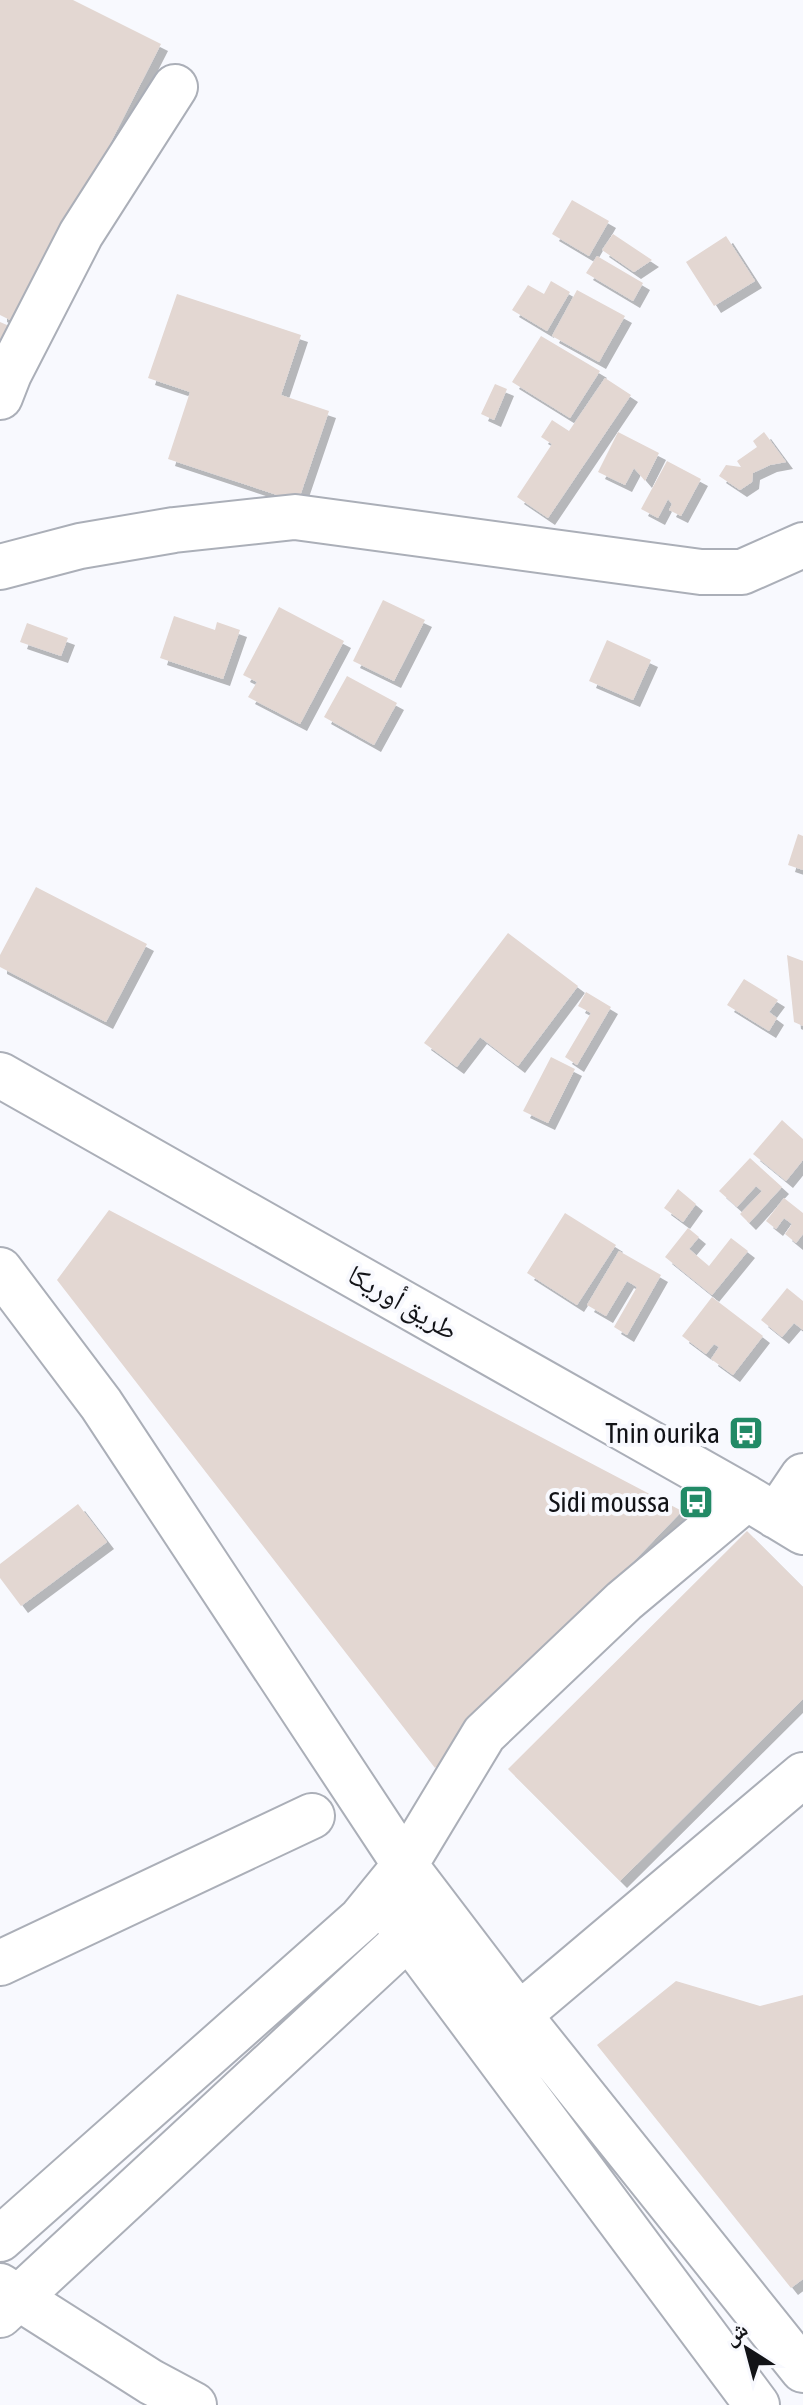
<svg xmlns="http://www.w3.org/2000/svg" width="803" height="2405" font-family="'Asap Condensed','Noto Naskh Arabic',sans-serif">
<defs>
<filter id="shadow"><feDropShadow dx="7" dy="7" stdDeviation="0" flood-color="#0004"/></filter>
</defs>
<rect width="100%" height="100%" fill="#f8f9fe"/>
<path fill="#e3d7d2" filter="url(#shadow)" d="M0,0H73L161,44L18,324L0,315Z
M572,200L609,221L589,256L552,234Z
M613,234L652,260L634,272L602,250Z
M726,236L755,281L714,306L686,262Z
M597,256L643,283L633,301L586,273Z
M551,281L570,292L547,331L512,310L528,285L544,294Z
M577,290L625,316L599,362L552,336Z
M177,294L301,335L281,395L329,411L298,502L168,459L190,392L148,378Z
M0,322L14,328L0,361Z
M541,336L600,371L570,418L512,382Z
M605,378L631,395L548,518L517,497L552,444L541,437L552,420L569,431Z
M495,384L507,389L494,420L481,414Z
M618,432L659,453L645,481L634,468L625,485L598,472Z
M764,432L786,462L770,465L753,473L752,482L740,490L719,476L726,465L741,467L737,461L757,447L753,441Z
M667,461L701,479L681,516L669,510L672,504L668,499L658,518L641,509Z
M383,600L425,620L394,681L353,661Z
M279,607L344,641L300,724L248,697L257,682L243,675Z
M174,616L215,630L217,622L240,630L223,679L160,658Z
M27,623L68,638L61,656L20,642Z
M607,640L651,660L633,700L589,681Z
M347,676L397,703L374,745L324,717Z
M798,834L803,836V870L788,865Z
M36,887L147,944L106,1022L0,967V955Z
M508,933L578,986L518,1066L480,1037L457,1067L424,1043Z
M787,955L803,961V1026L794,1022Z
M744,979L778,1000L769,1012L777,1018L769,1031L727,1005Z
M586,992L611,1007L577,1065L565,1057L591,1013L578,1006Z
M551,1057L575,1069L548,1123L523,1111Z
M782,1120L803,1139V1160L786,1181L753,1154Z
M750,1158L782,1187L749,1223L740,1214L762,1191L756,1186L737,1207L719,1191Z
M678,1189L696,1204L683,1222L664,1208Z
M784,1198L803,1213V1234L796,1243L785,1234L792,1224L784,1218L776,1229L766,1221Z
M109,1210L682,1511L435,1768L57,1280Z
M565,1213L616,1245L577,1305L527,1273Z
M688,1228L699,1237L689,1249L709,1266L731,1238L748,1251L712,1295L665,1257Z
M619,1251L661,1275L627,1335L614,1327L637,1287L627,1281L606,1316L587,1305Z
M787,1288L803,1301V1330L794,1323L782,1337L761,1320Z
M712,1297L763,1336L733,1375L711,1359L719,1347L714,1344L706,1354L682,1336Z
M78,1504L107,1542L21,1606L0,1578V1564Z
M747,1531L803,1587V1699L620,1881L508,1769Z
M676,1981L760,2006L803,1995V2279L791,2288L597,2045Z"/>
<g fill="none" stroke-linecap="round" stroke-linejoin="round">
<g stroke="#abafb8" stroke-width="48">
<path id="minor" d="M0,397L9,374L81,234L175,87
M0,567L80,546L174,530L295,517L701,572H742L803,545
M0,1075L747,1498L803,1532
M0,1270L101,1404L405,1865L519,2015L803,2370
M776,1516L803,1476
M379,1897L757,2405
M0,1963L312,1816
M519,2015L803,1775
M0,2239L361,1919L405,1865L484,1734L624,1601L747,1498
M0,2286L151,2382L194,2405
M0,2315L409,1936"/>
</g>
<use href="#minor" stroke="#fff" stroke-width="44"/>
</g>
<defs>
<g id="bus-square" transform="scale(1.8)"><rect x="-9" y="-9" width="18" height="18" rx="4" fill="#228a66" stroke="#f8f9fe"/><path d="M-5-6H5V4H4V6H2V4H-2V6H-4V4H-5ZM-3.5-4V0h7V-4ZM-3.5 1.2v1.5H-2V1.2ZM2 1.2v1.5H3.5V1.2Z" fill="#fff"/></g>
</defs>
<g fill-rule="evenodd">
<use href="#bus-square" x="746" y="1433"/>
<use href="#bus-square" x="696" y="1502"/>
</g>
<g text-anchor="middle" dominant-baseline="central" stroke-width="8" stroke-linejoin="round" paint-order="stroke">
<g font-size="28" fill="#121317" stroke="#f8f9fe">
<text transform="translate(403 1302) rotate(30)">طريق أوريكا</text>
</g>
<g font-size="28" fill="#121317" stroke="#f8f9fe" text-anchor="end">
<text x="720" y="1433">Tnin ourika</text>
<text x="670" y="1502">Sidi moussa</text>
</g>
</g>
<g transform="translate(747 2349) rotate(324)" stroke="#f8f9fe" stroke-width="6" paint-order="stroke">
<path d="M0-6L14 30L0 20L-14 30Z" fill="#121317"/>
<text y="-12" font-size="22" font-weight="bold" text-anchor="middle" fill="#121317">ش</text>
</g>
</svg>
